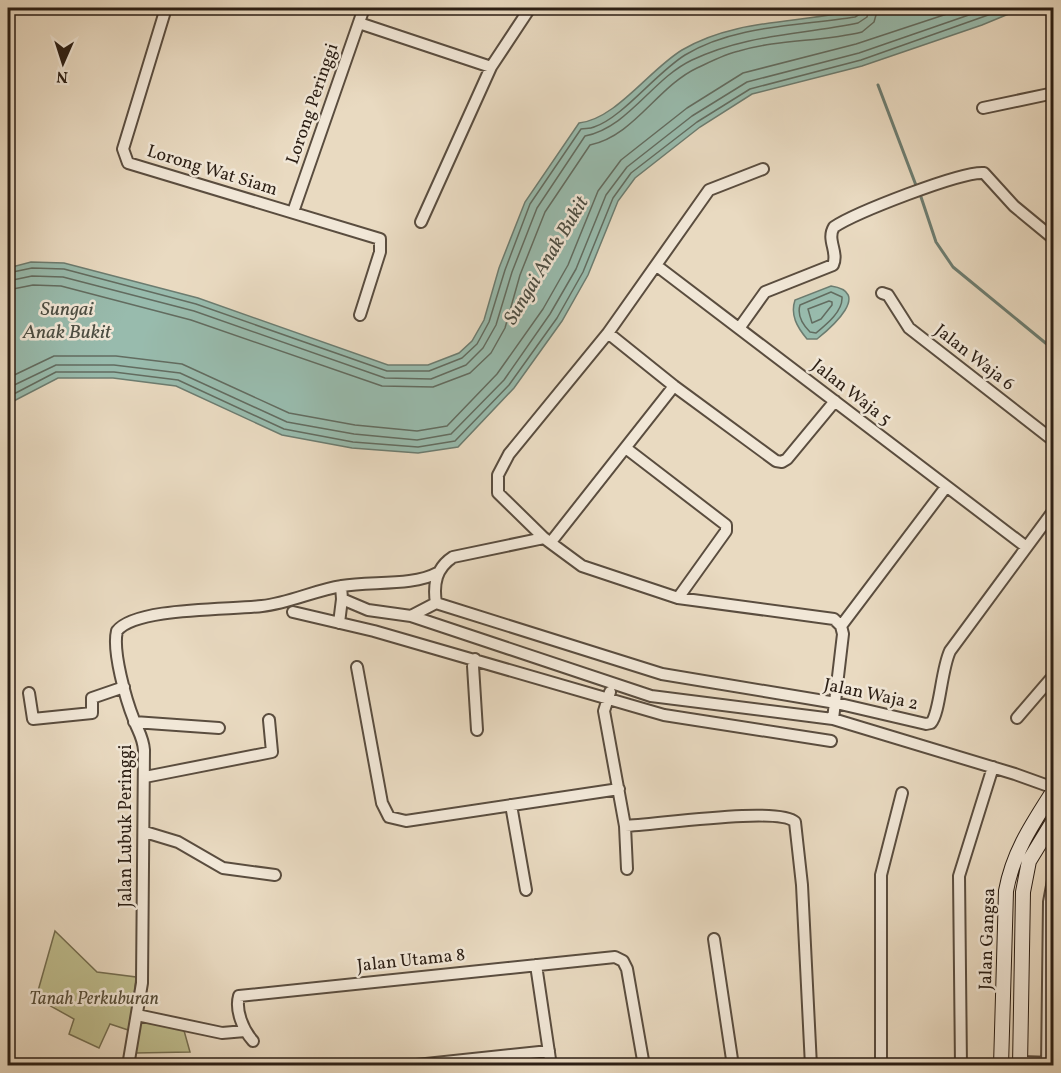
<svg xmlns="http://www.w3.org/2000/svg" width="1061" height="1073" font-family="Vollkorn,serif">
<rect width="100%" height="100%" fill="#e9dac1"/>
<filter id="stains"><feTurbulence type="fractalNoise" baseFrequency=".00333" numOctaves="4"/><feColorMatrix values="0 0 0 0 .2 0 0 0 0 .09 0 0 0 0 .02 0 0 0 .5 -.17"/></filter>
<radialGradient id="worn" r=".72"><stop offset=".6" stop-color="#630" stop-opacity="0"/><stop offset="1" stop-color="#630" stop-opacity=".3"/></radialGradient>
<path fill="#bebd8e" stroke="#746e51" stroke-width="1.5" d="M55,931L97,972L136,977L131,1031L110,1024L99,1048L69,1034L74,1019L36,998Z
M141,1017L183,1027L190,1052L135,1053Z"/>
<path fill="#98bbad" stroke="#6c7c70" stroke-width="1.5" d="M865,8H1023L982,25L862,66L752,94L700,127L635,178L618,201L588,275L562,321L514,388L458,447L418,453L352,448L282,435L176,386L113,378H58L8,404V268L31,262L64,263L198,298L388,365H428L459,353L472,341L484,320L499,268L525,202L579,123C616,119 649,70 682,50C737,17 805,24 865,8Z
M831,286C872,292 832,327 817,339H807C797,327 790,315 795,300Z"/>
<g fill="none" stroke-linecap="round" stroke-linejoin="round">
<path stroke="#626c60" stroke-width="1.5" d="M8,273L32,268L64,269L196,304L387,371H429L462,358L477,344L489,322L505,270L530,204L581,129C585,128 590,129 594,127C622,118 656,73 685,55C734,25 799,26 855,17L860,14L861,8
M8,281L32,276L63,277L194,311L385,378L431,379L466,365L483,348L496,325L512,272L537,208L585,136C629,127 652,79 692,60C747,34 800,35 858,23L867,17L869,8
M8,290L33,285L61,286L191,320L382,386L433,387L470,373L491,353L505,328L520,275L545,212L590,145C634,136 657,87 697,68C710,62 725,54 739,51C779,39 822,42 862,32L874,22L878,8
M831,292L842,297C843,311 827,324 816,333L810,332C803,325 797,315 800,305Z
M829,301L832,302V305L821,319L812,323L808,309Z
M8,378L54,356H116L182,364L289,413L355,425L417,431L447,426L497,374L543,309L568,265L598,191L621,160L687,108L743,73L856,44L965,8
M8,388L56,365H114L180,373L287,422L354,434L417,440L451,434L504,380L550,314L576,269L606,195L627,167L692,116L747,82L859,53L989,8
M8,397L56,372H114L178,380L284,429L353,442L418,447L455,441L509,385L557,318L583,272L613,198L631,173L697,122L750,89L861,60L1008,8"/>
<path stroke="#6c7c70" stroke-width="3" d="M878,85L917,188
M920,194L936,242L953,267L1054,350"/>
<g stroke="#5a4d3f" stroke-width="14">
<path id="minor" d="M166,8L123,149L128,163L380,239V252L360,315
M359,23L491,67L530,8
M983,108L1054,93
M763,169L709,190L608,333L509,454L498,475V493L544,538L582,566L678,598L834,619L841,626
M293,212L364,8
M421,222L491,67
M657,266L1025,546
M882,293L888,295L909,328L1054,441
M740,327L765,292L833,265C839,252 826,240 834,227C855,213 961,171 984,173L1014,206L1054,239
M608,333L674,386L776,461L782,462L787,459L835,401
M627,449L726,525V531L678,598
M544,538L453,557C436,568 433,584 436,603L662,674L836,703L926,724L931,723C940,713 941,670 950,651L1054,510
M551,542L674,386
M341,586L342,599L368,610L411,616L651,696L833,719L1015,774L1054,788
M293,612L374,631L664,715L831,741
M411,616L436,603
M339,623L342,599
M841,626L946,487
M475,659L473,666L477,730
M357,667L382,803L389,817L406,821L619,789
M610,692L604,711L625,826L627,869
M29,693L33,719L92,713V698L124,687
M1017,718L1054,675
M833,719L843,634L841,626
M134,722L219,728
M145,777L272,752L269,720
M511,805L526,890
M625,826C655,825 778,806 795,822L802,885L811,1066
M145,832L178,842L223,868L275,875
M714,939L733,1066
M536,965L551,1066
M137,1015L222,1033L245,1031
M253,1041C243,1030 235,1010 239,996L615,957L623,961L627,969L644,1066
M1021,1062L1053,1063
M128,1066L142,983L144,750C143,737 138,731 134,720C126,700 112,651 117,631C135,607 231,610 262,606C290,603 315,590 342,586C369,581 414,586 437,573
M407,1066L549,1051
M881,1066V875L902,793
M961,1066L959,876L993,767
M1047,1066L1049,902L1054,875"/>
</g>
<g stroke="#2b1e14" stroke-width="16">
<path id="secondary" d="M1001,1066L1006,891C1013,852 1033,823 1054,790
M1020,1066L1023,892L1029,861L1054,820"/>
</g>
<use href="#minor" stroke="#f1e7d7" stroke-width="10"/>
<use href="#secondary" stroke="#f1e7d7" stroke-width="14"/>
</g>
<g text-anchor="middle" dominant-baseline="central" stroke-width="5" stroke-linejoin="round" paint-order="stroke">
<g font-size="18" fill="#2b1e14" stroke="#f1e7d7">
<text transform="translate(313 104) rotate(-71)">Lorong Peringgi</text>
<text transform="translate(212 171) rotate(17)">Lorong Wat Siam</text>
<text transform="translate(974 358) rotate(38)">Jalan Waja 6</text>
<text transform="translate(851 393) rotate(38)">Jalan Waja 5</text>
<text transform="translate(871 695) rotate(12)">Jalan Waja 2</text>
<text transform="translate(126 826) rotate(-90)">Jalan Lubuk Peringgi</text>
<text transform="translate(988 939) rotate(-88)">Jalan Gangsa</text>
<text transform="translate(411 961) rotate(-6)">Jalan Utama 8</text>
</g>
<g font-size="18" font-style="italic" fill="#574e39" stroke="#f1e7d7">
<text x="94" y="999">Tanah Perkuburan</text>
</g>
<g font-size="20" font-style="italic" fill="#4c4d42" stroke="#f1e7d7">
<text transform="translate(547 261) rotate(-59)">Sungai Anak Bukit</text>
<text x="67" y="310">Sungai<tspan x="67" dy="23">Anak Bukit</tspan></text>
</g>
</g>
<rect width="1061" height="1073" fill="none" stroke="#e9dac1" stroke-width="30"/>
<rect x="9" y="9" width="1043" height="1055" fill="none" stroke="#2b1e14" stroke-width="3"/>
<rect x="15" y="15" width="1031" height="1043" fill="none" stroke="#2b1e14" stroke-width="1.5"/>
<g transform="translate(63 63) rotate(183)" stroke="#f1e7d7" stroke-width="4.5" paint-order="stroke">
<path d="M0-4.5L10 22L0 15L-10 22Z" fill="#2b1e14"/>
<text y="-9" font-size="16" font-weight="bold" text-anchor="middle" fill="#2b1e14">N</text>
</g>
<rect width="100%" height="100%" filter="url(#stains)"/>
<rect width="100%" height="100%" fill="url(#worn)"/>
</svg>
